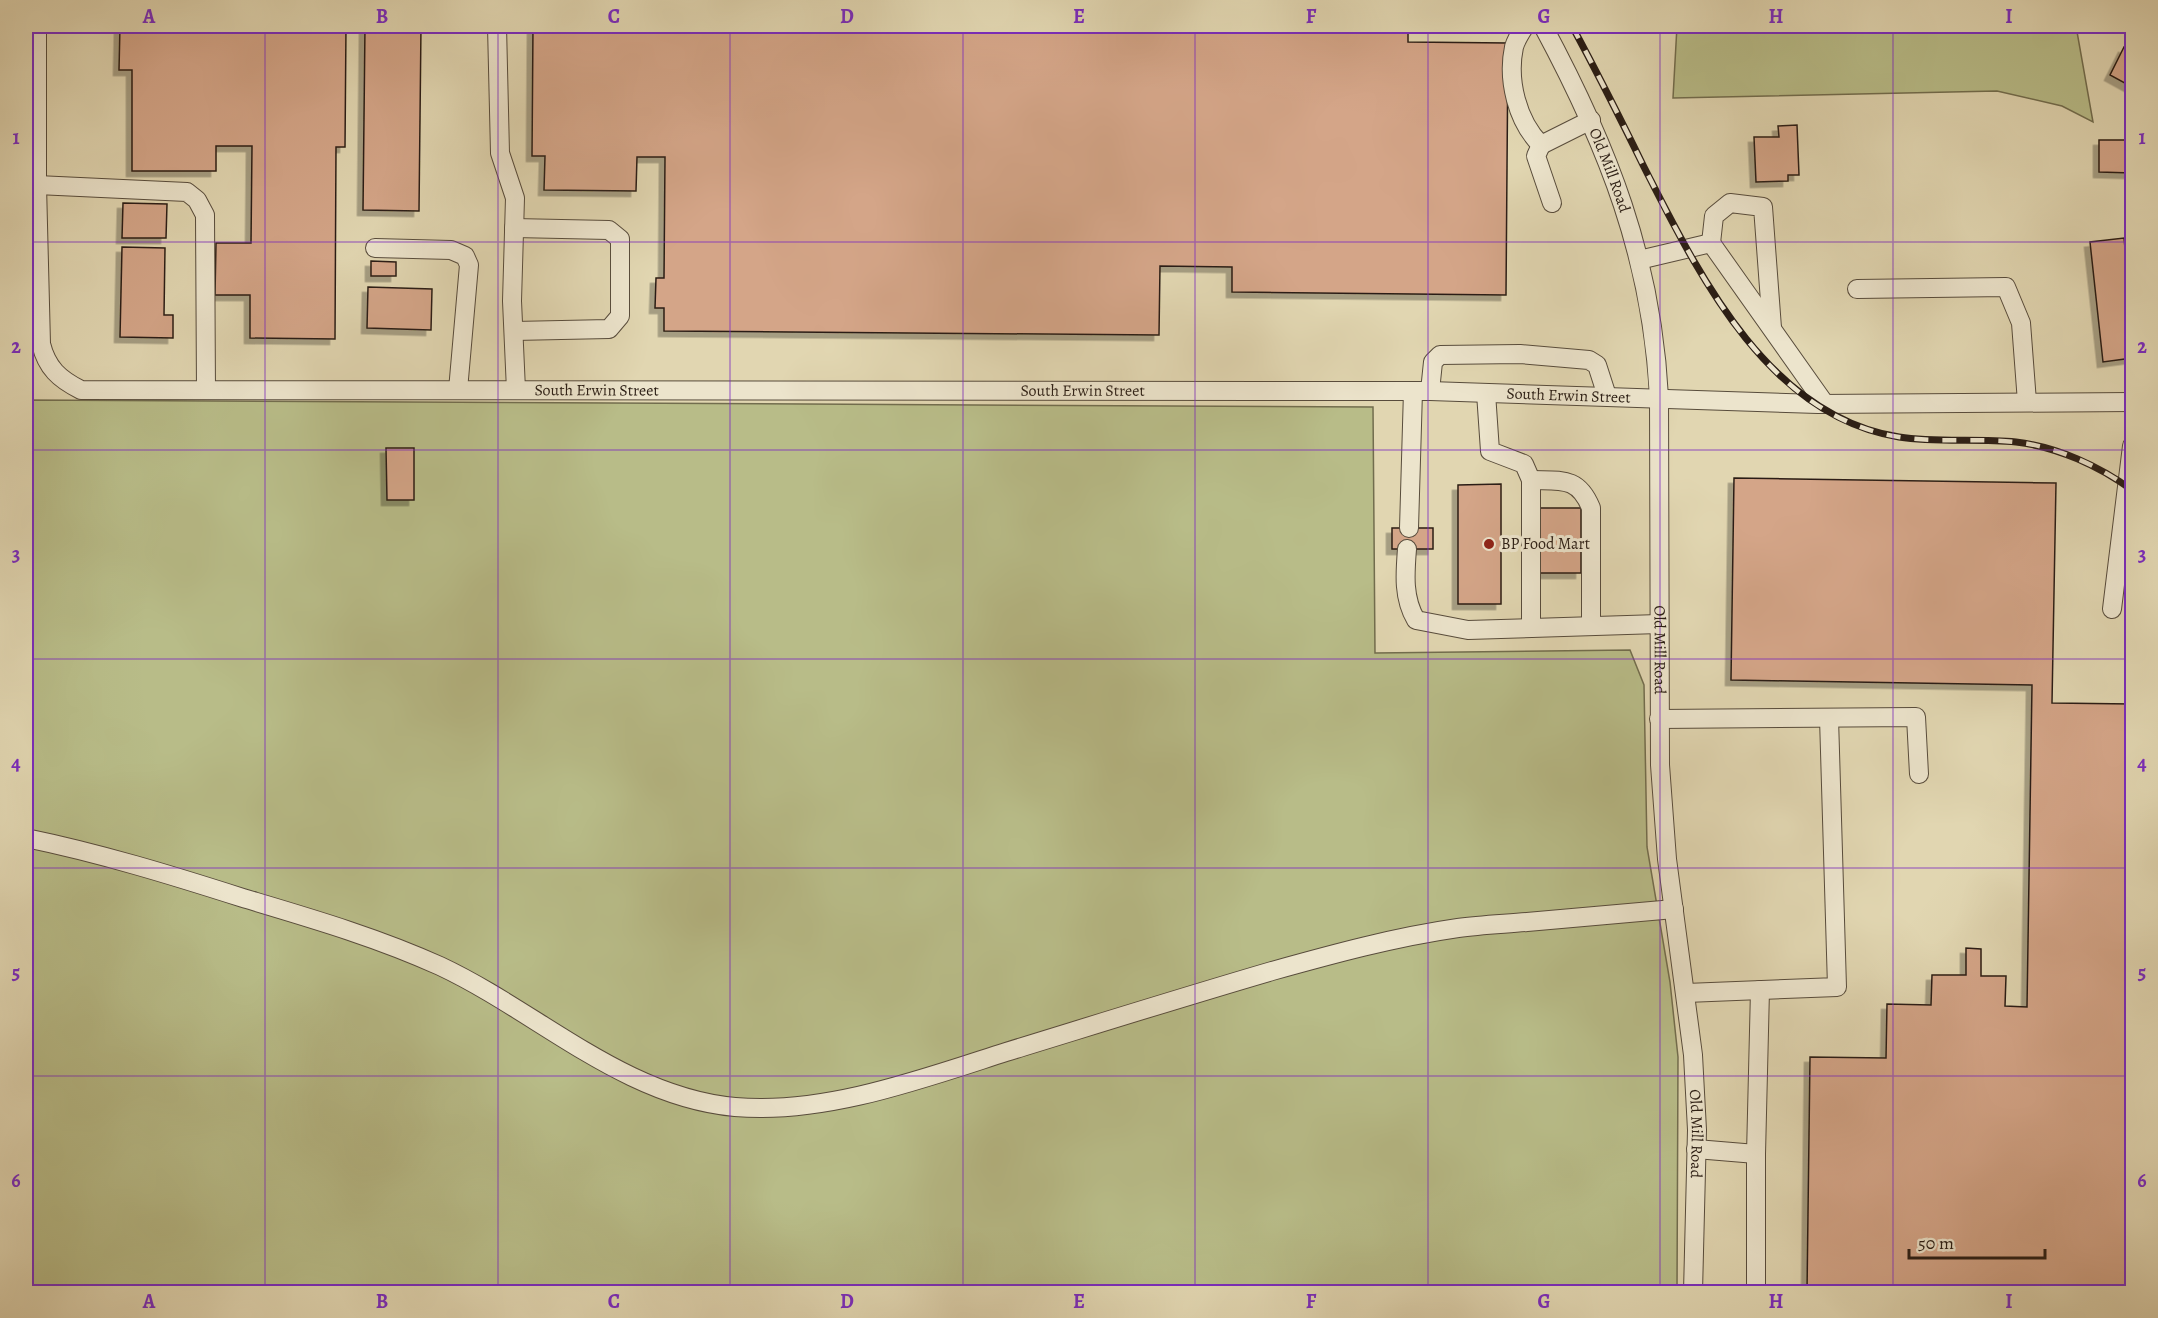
<svg xmlns="http://www.w3.org/2000/svg" width="2158" height="1318" font-family="Alegreya,serif">
<defs>
<filter id="shadow"><feDropShadow dx="-5.5" dy="5.5" stdDeviation="0" flood-color="#0004"/></filter>
</defs>
<rect width="100%" height="100%" fill="#e1d6b1"/>
<filter id="stains"><feTurbulence type="fractalNoise" baseFrequency=".00333" numOctaves="4"/><feColorMatrix values="0 0 0 0 .2 0 0 0 0 .09 0 0 0 0 .02 0 0 0 .5 -.17"/></filter>
<radialGradient id="worn" r=".72"><stop offset=".6" stop-color="#630" stop-opacity="0"/><stop offset="1" stop-color="#630" stop-opacity=".3"/></radialGradient>
<path fill="#b8bc88" stroke="#726d4e" stroke-width="1.5" d="M1677,26H2076L2093,122L2062,106L1997,91L1673,98Z
M26,400L1373,407L1375,653L1630,650L1644,685L1647,847L1670,982L1678,1057L1677,1292H26Z"/>
<path fill="#d4a588" stroke="#2b1e15" stroke-width="1.5" filter="url(#shadow)" d="M120,26H346L345,147H336L335,339L250,338V295H215L216,243H251L252,146H216V171H132V70H119Z
M365,26H421L419,211L363,210Z
M533,26H1408V42L1508,43L1506,295L1232,292V267L1160,266L1159,335L664,331V308H655L656,278H664L665,157H637L636,191L544,190L545,156H532Z
M2124,47L2132,51V87L2110,75Z
M1797,125L1799,175H1788V181L1756,182L1754,137H1779L1778,126Z
M2099,140H2132V173L2099,172Z
M123,203L167,204L166,238H122Z
M2124,238L2132,319V358L2103,362L2090,242Z
M122,247L165,248L164,315H173V338L120,337Z
M371,261L396,262V276H371Z
M368,287L432,289L431,330L367,328Z
M386,448H414V500H387Z
M1734,478L2056,483L2052,703L2132,704V1292H1807L1810,1057L1886,1058L1887,1004L1931,1005L1932,975H1966V948L1981,949V976H2006L2005,1006L2027,1007L2032,685L1731,680Z
M1501,484V604H1458V485Z
M1539,508H1581V573H1539Z
M1392,528H1433V549H1392Z"/>
<g fill="none" stroke-linecap="round" stroke-linejoin="round">
<g stroke="#584c3c" stroke-width="20">
<g id="minor">
<path id="s1" d="M37,26V185L41,344C47,368 59,379 81,390L1430,391L1818,404L2132,402"/>
<path d="M497,26L500,153L515,198L512,301L516,390"/>
<path d="M1525,26C1521,32 1516,40 1514,47C1507,80 1517,121 1541,145L1591,120"/>
<path id="s2" d="M1543,26C1608,147 1652,258 1659,397L1660,765L1667,859L1693,1055L1697,1130L1693,1292"/>
<path d="M1541,145L1536,156L1552,203"/>
<path d="M37,185L187,192L197,200L205,215L206,390"/>
<path d="M1711,243L1714,216L1730,203L1763,207L1772,328"/>
<path d="M375,248L451,250L465,256L469,265L458,390"/>
<path d="M1639,260L1711,243L1825,404"/>
<path d="M1857,289L2006,287L2021,323L2027,402"/>
<path d="M514,331L609,329L620,316V239L609,230L514,228"/>
<path d="M1430,391L1433,362L1440,355L1520,354L1589,360L1597,365L1607,396"/>
<path d="M1486,393L1490,451L1524,464L1531,480V628"/>
<path d="M1531,480C1561,481 1578,476 1591,508V626"/>
<path d="M1409,528L1413,391"/>
<path d="M1407,549C1405,574 1403,598 1416,620L1468,630L1659,624"/>
<path d="M2112,609L2132,446"/>
<path d="M1659,719L1916,717L1919,774"/>
<path d="M26,838C99,853 171,875 243,898C310,918 376,937 440,966C538,1012 624,1097 735,1107C824,1115 922,1079 1006,1052C1094,1025 1183,997 1272,971C1333,954 1395,937 1458,928C1480,925 1504,924 1527,922C1576,918 1625,913 1674,909"/>
<path d="M1686,993L1837,987L1829,718"/>
<path d="M1696,1149L1756,1154"/>
<path d="M1756,1292V1154L1760,990"/>
</g>
</g>
<use href="#minor" stroke="#ece4cc" stroke-width="18"/>
<g stroke="#2b1e15" stroke-width="7">
<path id="rail" d="M1572,26C1597,72 1621,120 1644,167C1698,273 1767,416 1899,437C1938,443 1977,438 2016,442C2058,447 2099,466 2132,490"/>
</g>
<use href="#rail" stroke="#ece4cc" stroke-width="4.5" stroke-dasharray="14" stroke-linecap="butt"/>
</g>
<path fill="none" stroke="#7b2cbf" stroke-width="1.5" stroke-opacity="0.55" d="M265,26V1292M498,26V1292M730,26V1292M963,26V1292M1195,26V1292M1428,26V1292M1660,26V1292M1893,26V1292M26,242H2132M26,450H2132M26,659H2132M26,868H2132M26,1076H2132"/>
<circle fill="#8f2418" stroke="#ece4cc" stroke-width="2" cx="1489" cy="544" r="6"/>
<g text-anchor="middle" dominant-baseline="central" stroke-width="6" stroke-linejoin="round" paint-order="stroke">
<g font-size="16" fill="#2b1e15" stroke="#ece4cc">
<text stroke="none"><textPath href="#s2" startOffset="159">Old Mill Road</textPath></text>
<text stroke="none"><textPath href="#s1" startOffset="897">South Erwin Street</textPath></text>
<text stroke="none"><textPath href="#s1" startOffset="1383">South Erwin Street</textPath></text>
<text stroke="none"><textPath href="#s1" startOffset="1869">South Erwin Street</textPath></text>
<text stroke="none"><textPath href="#s2" startOffset="645">Old Mill Road</textPath></text>
<text stroke="none"><textPath href="#s2" startOffset="1131">Old Mill Road</textPath></text>
</g>
<g font-size="16" fill="#2b1e15" stroke="#ece4cc" text-anchor="start">
<text x="1501" y="544">BP Food Mart</text>
</g>
</g>
<rect width="2158" height="1318" fill="none" stroke="#e1d6b1" stroke-width="66"/>
<path d="M1909 1249v9h136v-9" fill="none" stroke="#2b1e15" stroke-width="3"/>
<text x="1918" y="1249" font-size="18" fill="#2b1e15" stroke="#ece4cc" stroke-width="4.5" paint-order="stroke">50 m</text>
<rect x="33" y="33" width="2092" height="1252" fill="none" stroke="#7b2cbf" stroke-width="2"/>
<g font-size="20" text-anchor="middle" font-weight="bold" fill="#7b2cbf">
<text x="149" y="23">A</text>
<text x="382" y="23">B</text>
<text x="614" y="23">C</text>
<text x="847" y="23">D</text>
<text x="1079" y="23">E</text>
<text x="1311" y="23">F</text>
<text x="1544" y="23">G</text>
<text x="1776" y="23">H</text>
<text x="2009" y="23">I</text>
<text x="16" y="144">1</text>
<text x="2142" y="144">1</text>
<text x="16" y="353">2</text>
<text x="2142" y="353">2</text>
<text x="16" y="561">3</text>
<text x="2142" y="561">3</text>
<text x="16" y="770">4</text>
<text x="2142" y="770">4</text>
<text x="16" y="979">5</text>
<text x="2142" y="979">5</text>
<text x="16" y="1187">6</text>
<text x="2142" y="1187">6</text>
<text x="149" y="1308">A</text>
<text x="382" y="1308">B</text>
<text x="614" y="1308">C</text>
<text x="847" y="1308">D</text>
<text x="1079" y="1308">E</text>
<text x="1311" y="1308">F</text>
<text x="1544" y="1308">G</text>
<text x="1776" y="1308">H</text>
<text x="2009" y="1308">I</text>
</g>
<rect width="100%" height="100%" filter="url(#stains)"/>
<rect width="100%" height="100%" fill="url(#worn)"/>
</svg>
